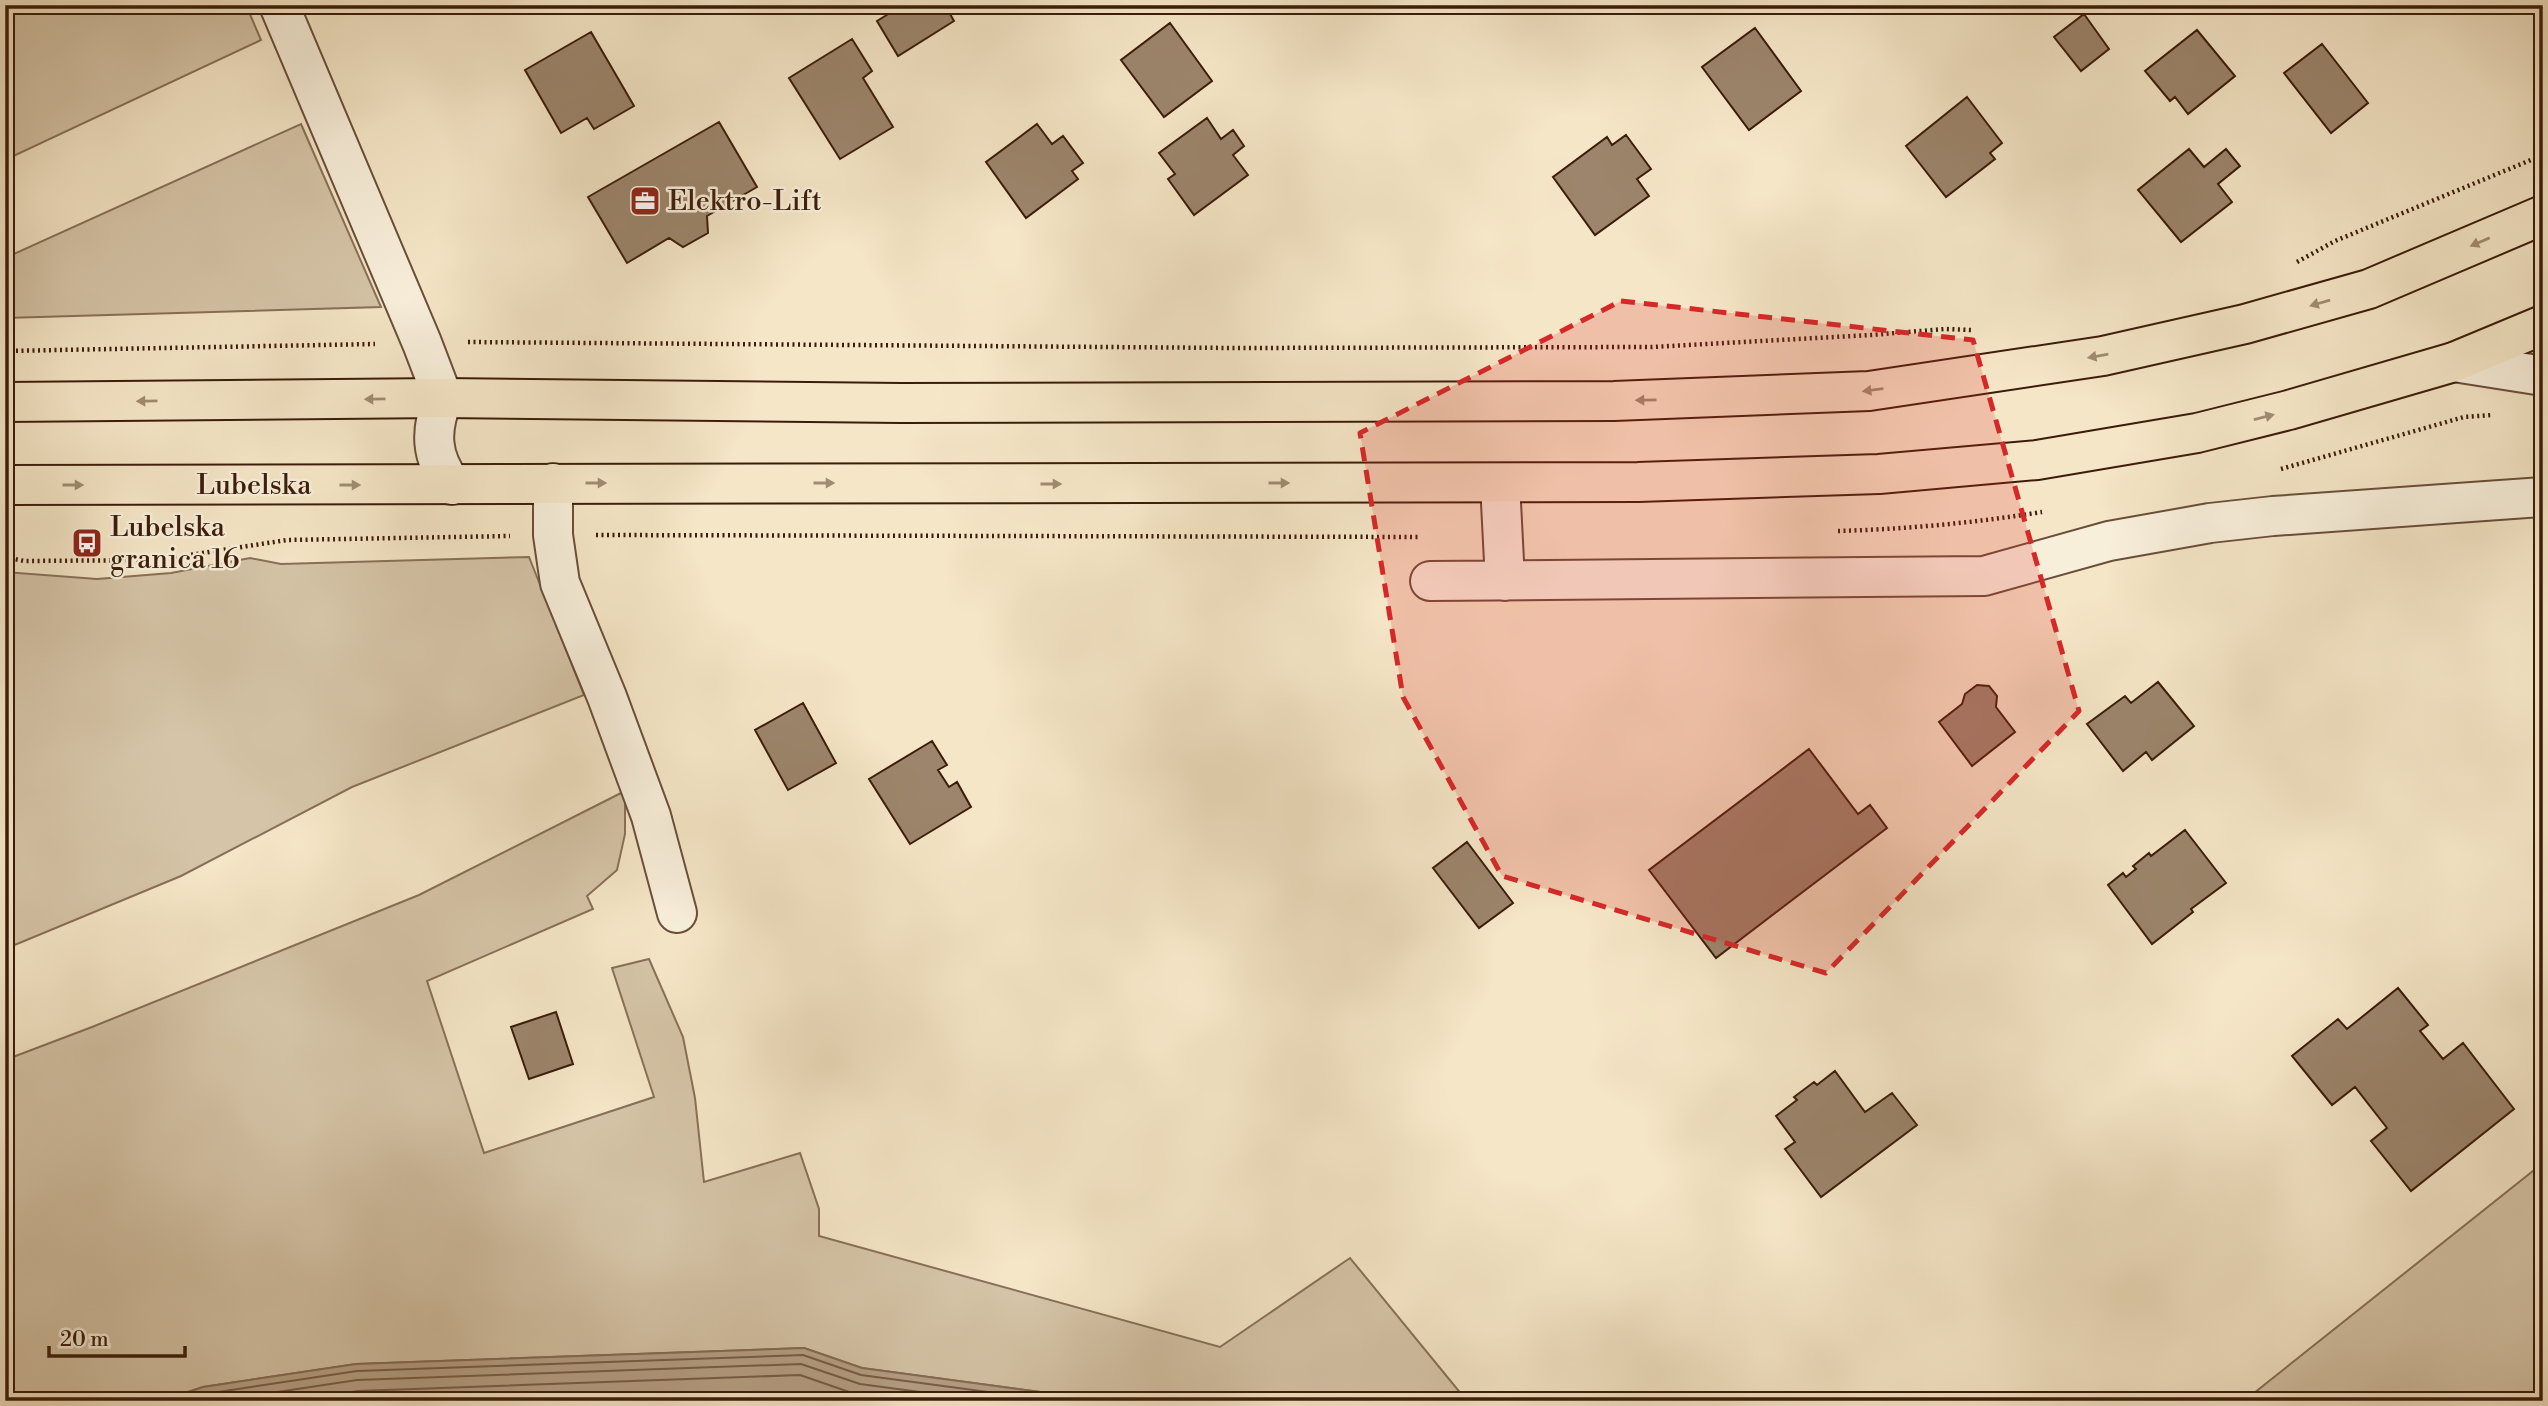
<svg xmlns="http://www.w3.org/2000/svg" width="2548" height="1406" font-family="'Libre Bodoni',serif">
<rect width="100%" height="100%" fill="#f5e6c7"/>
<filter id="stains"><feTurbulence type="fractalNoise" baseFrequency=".00286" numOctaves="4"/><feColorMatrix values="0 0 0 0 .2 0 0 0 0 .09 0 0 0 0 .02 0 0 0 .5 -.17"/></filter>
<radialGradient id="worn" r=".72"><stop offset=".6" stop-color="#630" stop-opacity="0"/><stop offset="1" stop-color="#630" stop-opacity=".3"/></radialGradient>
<path fill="#d5c4a7" stroke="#887058" stroke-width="2" d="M5,5H246L261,40L5,160Z
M301,124L381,307L5,318V258Z
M529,557L584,695L352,787L181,876L5,949V572L97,579L171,573L250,558L281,564Z
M625,791V834L617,870L587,896L593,909L427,981L484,1153L654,1097L612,968L649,959L683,1037L695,1098L704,1182L800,1153L819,1209V1236L1220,1347L1350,1258L1467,1401H1108L862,1368L804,1348L356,1364L203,1387L161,1401H5V1060L92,1027L419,895Z
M2543,1163V1401H2244Z"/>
<path fill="#b6a187" stroke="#856c55" stroke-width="2" d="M804,1348L862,1368L1108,1401H161L203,1387L356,1364Z"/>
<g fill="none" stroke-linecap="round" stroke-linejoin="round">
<path stroke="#785e48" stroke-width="2" d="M183,1401L205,1394L357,1371L803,1355L861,1375L1055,1401
M218,1401L357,1380L801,1364L860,1384L988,1401
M290,1401L358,1391L800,1375L855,1394L907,1401"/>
</g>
<path fill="#9c856c" stroke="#3b1c0a" stroke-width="2" d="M903,5H945L954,21L898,56L877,21Z
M2084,14L2109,49L2081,71L2054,37Z
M1170,23L1212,81L1164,117L1121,60Z
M1755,28L1801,91L1749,130L1702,67Z
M2197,30L2235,76L2188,114L2175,97L2170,101L2145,71Z
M591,32L634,106L594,129L587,118L561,133L525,70Z
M852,39L872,71L863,78L893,127L840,159L789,78Z
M2322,44L2368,103L2331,133L2284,73Z
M1967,97L2002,143L1990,153L1995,159L1946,197L1906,146Z
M1207,118L1221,139L1233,130L1244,146L1233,155L1248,175L1194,215L1168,179L1175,174L1159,153Z
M719,122L757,187L707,216L708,233L683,247L669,238L627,263L588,197Z
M1037,124L1052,144L1063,136L1083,163L1072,171L1078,179L1026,218L986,162Z
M1626,135L1651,169L1637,179L1649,196L1595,235L1553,177L1607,137L1612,145Z
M2189,149L2204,167L2226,149L2240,166L2218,184L2232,202L2181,242L2138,190Z
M2158,682L2194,726L2152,760L2146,752L2123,771L2087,724L2125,696L2131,703Z
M1977,685L1989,686L1997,696L1996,707L2015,732L1972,766L1939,722L1962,704L1965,694Z
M803,703L836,763L788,790L755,730Z
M932,741L947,765L938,770L949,787L957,782L971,807L910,844L869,779Z
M1809,749L1858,814L1870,805L1887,828L1716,958L1649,870Z
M2185,830L2226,883L2191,909L2193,912L2152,944L2108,885L2123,873L2126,877L2136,869L2133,866L2149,853L2151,856Z
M1467,842L1513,903L1479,928L1433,868Z
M2398,988L2428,1025L2420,1031L2443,1059L2463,1043L2514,1109L2411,1191L2371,1141L2387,1128L2355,1087L2332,1105L2292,1056L2338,1019L2347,1029Z
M556,1012L573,1064L529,1079L511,1027Z
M1835,1071L1865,1112L1892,1093L1917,1125L1821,1197L1785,1149L1795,1142L1776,1116L1797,1100L1794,1097L1814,1082L1817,1085Z"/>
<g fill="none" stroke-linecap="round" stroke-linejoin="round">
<g stroke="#6a4e39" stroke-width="42">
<path id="minor" d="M279,5L422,343L443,398C430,430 430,456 452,485
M2454,362L2543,376
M553,483V535L560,583L607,697L651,816L677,913
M1500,483L1505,581
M1430,581L1984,576L2109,541L2210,523L2273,516L2543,497"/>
</g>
<g stroke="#3b1c0a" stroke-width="42">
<path id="major" d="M5,402L443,398L901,403L1614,401L1869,391L2103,356L2245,324L2369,289L2543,215
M5,485L1638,482L1879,474L2037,460L2197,433L2289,410L2454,362L2543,325"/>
</g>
<path stroke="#3b1c0a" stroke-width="4.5" stroke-dasharray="2 3.5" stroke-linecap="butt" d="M2297,262L2335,241L2543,155
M468,342L1233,348L1652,347L1871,335L1945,329L1971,330
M5,351L375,344
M2281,469L2464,417L2492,415
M1838,531C1906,529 1974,523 2042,512
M596,535L1420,537
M5,557L24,561L157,560L287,540L510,536"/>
<use href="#minor" stroke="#f8efdb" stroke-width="38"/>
<use href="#major" stroke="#f5e6c7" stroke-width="38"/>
</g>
<defs><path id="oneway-solid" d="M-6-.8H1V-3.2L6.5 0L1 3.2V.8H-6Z" transform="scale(1.75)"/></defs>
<g fill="#a18b72">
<use href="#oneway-solid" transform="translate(2480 242) rotate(157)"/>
<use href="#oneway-solid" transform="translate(2320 303) rotate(164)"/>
<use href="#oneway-solid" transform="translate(2098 356) rotate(170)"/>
<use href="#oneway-solid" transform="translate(1873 390) rotate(173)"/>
<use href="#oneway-solid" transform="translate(375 399) rotate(179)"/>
<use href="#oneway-solid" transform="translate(1646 400) rotate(179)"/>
<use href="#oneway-solid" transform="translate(147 401) rotate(179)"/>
<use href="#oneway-solid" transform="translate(2264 417) rotate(-14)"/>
<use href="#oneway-solid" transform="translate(596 483)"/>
<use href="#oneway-solid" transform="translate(824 483)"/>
<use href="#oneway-solid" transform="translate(1279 483)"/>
<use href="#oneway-solid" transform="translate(1051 484)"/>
<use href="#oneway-solid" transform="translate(73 485)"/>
<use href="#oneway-solid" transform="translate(350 485)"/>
</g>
<path fill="#d62828" fill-opacity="0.2" stroke="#d62828" stroke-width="5" stroke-dasharray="14 9" stroke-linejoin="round" d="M1621,301L1973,340L2079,711L1826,973L1502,876L1403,697L1360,433Z"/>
<defs>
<g id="office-square" transform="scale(1.575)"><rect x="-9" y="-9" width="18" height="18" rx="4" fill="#8f2418" stroke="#f8efdb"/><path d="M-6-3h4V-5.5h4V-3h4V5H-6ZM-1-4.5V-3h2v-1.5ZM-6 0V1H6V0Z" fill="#fff"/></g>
<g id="bus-square" transform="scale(1.575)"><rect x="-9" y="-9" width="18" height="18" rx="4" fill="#8f2418" stroke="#f8efdb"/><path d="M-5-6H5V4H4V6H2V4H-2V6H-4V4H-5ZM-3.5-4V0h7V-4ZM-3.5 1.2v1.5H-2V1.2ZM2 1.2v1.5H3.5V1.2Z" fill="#fff"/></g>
</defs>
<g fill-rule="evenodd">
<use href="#office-square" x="645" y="201"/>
<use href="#bus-square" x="87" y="543"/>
</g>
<g text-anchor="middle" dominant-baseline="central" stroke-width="5" stroke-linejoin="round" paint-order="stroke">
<g font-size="28" fill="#3b1c0a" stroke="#f8efdb" text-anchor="start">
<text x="668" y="201">Elektro-Lift</text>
<text x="110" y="527">Lubelska<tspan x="110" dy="32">granica 16</tspan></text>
</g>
<g font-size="28" fill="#3b1c0a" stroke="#f8efdb">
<text x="254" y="485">Lubelska</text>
</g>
</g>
<rect width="2548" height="1406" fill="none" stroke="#f5e6c7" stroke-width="28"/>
<rect x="7" y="7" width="2534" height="1392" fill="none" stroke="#3b1c0a" stroke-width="3.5"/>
<rect x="14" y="14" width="2520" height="1378" fill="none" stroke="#3b1c0a" stroke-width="2"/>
<path d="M49 1346v10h136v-10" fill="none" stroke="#3b1c0a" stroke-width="3.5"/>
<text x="60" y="1346" font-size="21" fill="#3b1c0a" stroke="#f8efdb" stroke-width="5" paint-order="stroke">20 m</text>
<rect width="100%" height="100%" filter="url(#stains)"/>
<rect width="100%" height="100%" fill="url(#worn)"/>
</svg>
